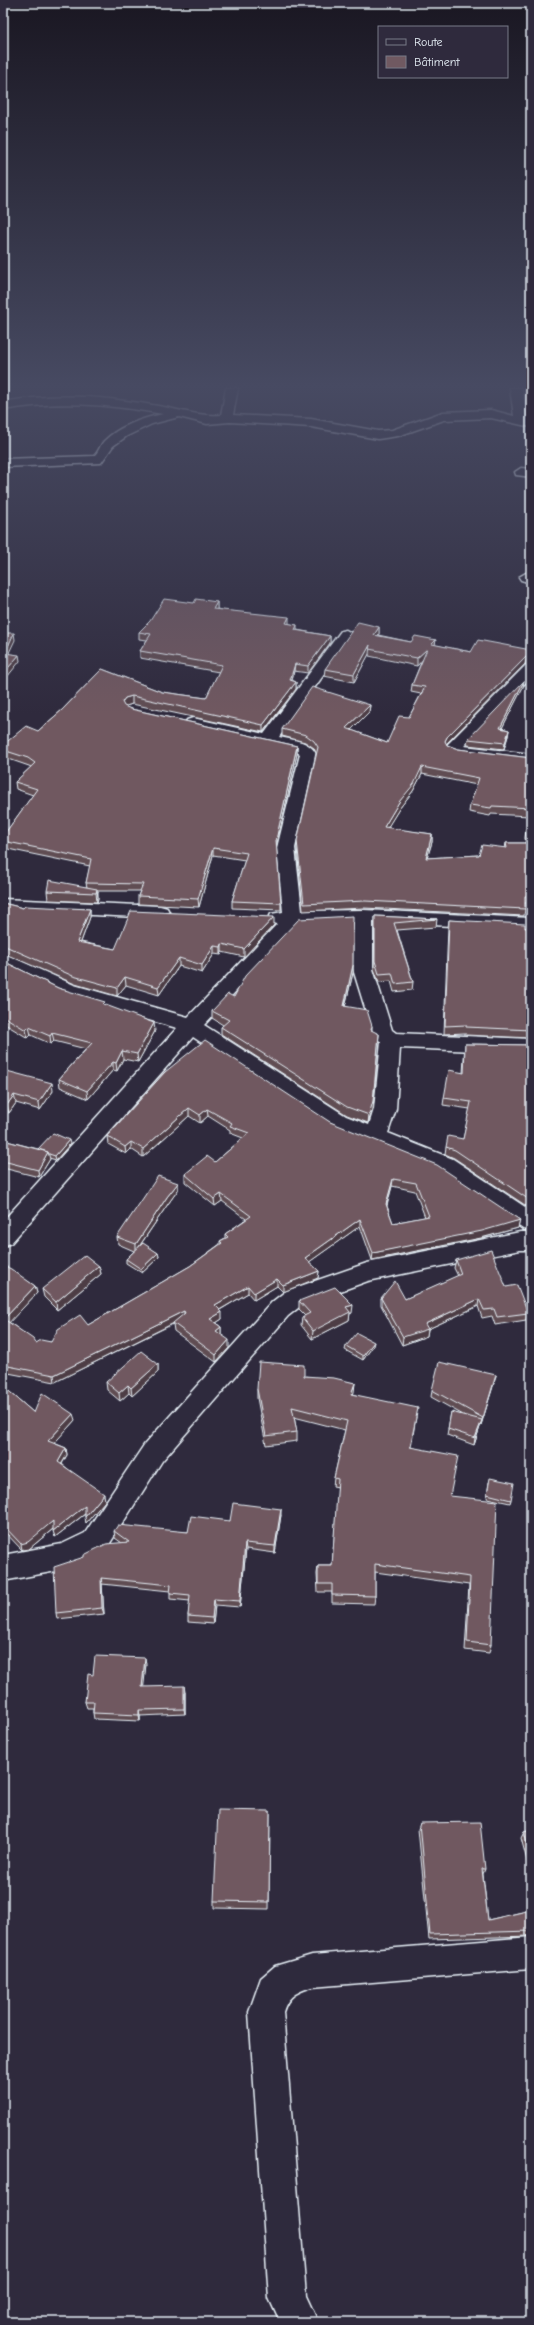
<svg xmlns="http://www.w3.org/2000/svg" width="534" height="2325" font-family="'Comic Neue',sans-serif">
<rect width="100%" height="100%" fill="#2f2a3d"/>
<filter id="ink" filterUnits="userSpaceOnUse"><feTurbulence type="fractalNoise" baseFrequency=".025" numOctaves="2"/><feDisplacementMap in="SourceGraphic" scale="8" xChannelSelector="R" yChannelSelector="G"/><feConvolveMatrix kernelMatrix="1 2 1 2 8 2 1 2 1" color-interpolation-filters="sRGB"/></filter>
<g filter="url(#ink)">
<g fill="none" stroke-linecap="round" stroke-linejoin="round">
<g stroke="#e8f1f8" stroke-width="3">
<path id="minor" d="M226,388H238L233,415L311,419L378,431L392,430L443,412L491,410L514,416L510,388H522L527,418L531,419V427L491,418L444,420L398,436L378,439L311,427L230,422L207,424L179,417L152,424L127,436L113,446L101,463L3,467V459L94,456C99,452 100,445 104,441C119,426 143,418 163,414C106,404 60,400 3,410V402C58,393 98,396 152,405C175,408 198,417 221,415Z
M521,468L531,469V477L516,475L515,472Z
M526,573L531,574V583L521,580L519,577Z
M346,630L353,634L279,737C292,740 309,740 316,754L295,848L302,911L364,910L531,918V930L373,922V969L392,1030L396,1033L531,1039V1053L400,1048L396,1109L388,1133L453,1159L531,1211V1250H520L368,1281L302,1305L288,1316L162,1461L105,1551L62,1570L3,1581V1555L62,1544L85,1533L144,1445L272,1302L286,1291L367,1263L520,1232H531L523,1229L437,1171L330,1128L193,1037L11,1243L3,1246V1221L177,1028L60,995L3,967V953L74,985L188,1017L277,924L271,922L269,918L271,914L283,912L277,848L300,754L293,750L187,726L185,723L187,720L193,718L264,734L341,631ZM354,922L353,969L373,1034L381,1042L374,1109L369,1125L346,1116L204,1025L299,924Z
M531,663V677L464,746L531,754V764L457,755L447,751L445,748L447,745L526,665Z
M3,899L160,906L167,908L169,912L167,916L160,918L3,911Z
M531,1937V1969L312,1987C296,1992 288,1996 283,2012L306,2296L318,2322H280L269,2298L249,2012L261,1978L275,1966L312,1955Z"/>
</g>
<use href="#minor" fill="#2f2a3d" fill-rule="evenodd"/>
</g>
<path fill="#604d53" stroke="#e8f1f8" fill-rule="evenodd" d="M217,602V609L289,624L297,625V630L330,636V643L308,673L294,671L292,680L296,682V689L263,732L132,704L126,706L125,707L131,709L297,746V754L276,845L281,903V910L232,908V901L245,860L213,855L199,907L138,904V896L140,891H98V898L97,902L48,900L47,891L87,887L86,883L90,866L3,848V836L33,795L16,789L15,782L31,767L29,766L3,757V745L38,731L62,710L102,669L162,692L206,698L219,672L140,658V651L147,640L139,639V632L194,603Z
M379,627V634L378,635L411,642L436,640L435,645L471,652L531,650V663L525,664L446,744L447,745L458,749L531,758V776L530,775L531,811L530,816L491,814L490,816L469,812L470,805L477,785L422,774L413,791L399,809L387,828L432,834V842L427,858L479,855L505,848L506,843H526L525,838L526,830H531V903H525V909L524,916L364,908L303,911L297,848V841L316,753L314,748L305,742L282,736V729L370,705L369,712L351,730L387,743L409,717L421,694L411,692L412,685L422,660L417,666L369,656V654L354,682L324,676L325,669Z
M523,687L502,728L509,730L508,736L504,749L467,745L468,739Z
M3,903L23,908L90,909V917L81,942L115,949L274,925L244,957L222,952L221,955L214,954L202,973L179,966L159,995L126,985L117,996L75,984L3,953Z
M375,916L437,919L436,927L397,930L413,982L412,990L394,992L391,981L379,982L374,969Z
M449,920L531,928V1038L465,1035V1033L444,1034L448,927Z
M3,961L58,988L105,1005L155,1031L138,1062L123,1059L117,1071L113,1070L88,1099L60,1087L59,1079L86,1049L54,1041L51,1044L31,1035L28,1038L3,1023Z
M353,965V973L345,1007L372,1026L373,1109L368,1123L347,1115L221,1034V1027L223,1025L212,1018V1011L234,997Z
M465,1044L531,1045V1209L454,1158L445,1154L446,1147L463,1139L470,1109L443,1105L444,1098L463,1073Z
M3,1070L53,1091L40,1110L16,1103L9,1113L3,1112Z
M165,1072L330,1122L520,1220L518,1228L481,1238L372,1260L360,1226L309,1262L319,1271L318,1278L283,1292L277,1286L254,1300L248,1293L220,1310L222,1319L216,1323L221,1327V1334L229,1348L216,1362L174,1331L173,1324L55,1382L3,1372V1265L35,1286L37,1293L9,1322L36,1343L51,1342L88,1325L190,1266L220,1244V1241L225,1238V1234L246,1219L222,1201L215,1206L185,1182V1174L215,1162L243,1138L230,1133V1130L208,1116L200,1123L189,1116L143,1157L131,1149L126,1154L108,1144L107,1136ZM392,1186L415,1191L425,1217L393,1223L387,1206Z
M3,1140L38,1149L70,1144L56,1160L49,1158L50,1159L39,1177L3,1168Z
M178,1183V1190L168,1204L141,1244L158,1253L159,1257L142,1273L126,1263V1259L134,1251L118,1244L117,1237Z
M456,1260L506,1287L528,1313L526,1320L495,1325L492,1316L482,1318L478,1306L428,1329L427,1336L402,1345L381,1305V1298L405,1299L458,1276L454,1268Z
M99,1266L101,1274L57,1310L44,1297L42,1289Z
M299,1301L352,1313H350L349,1320L312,1339L301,1325L302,1317L305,1315L299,1309Z
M346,1346H373L363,1360L345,1350Z
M158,1364V1372L132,1396L129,1393L120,1401L107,1390L106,1382Z
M496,1375L494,1383L480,1427L474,1445L447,1435L451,1412L465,1416L431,1397L432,1390Z
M304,1376L355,1383L353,1394L416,1417L411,1447L450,1496L491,1645L489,1653L465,1650L469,1585L375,1572V1596L374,1604L332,1603V1592H318L317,1574L318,1566H332L338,1487L333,1486L334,1478L345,1430L294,1417L297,1432V1441L266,1445L257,1398V1389Z
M3,1386L34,1413L75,1420L54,1443L66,1448L67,1455L62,1464L105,1501L86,1523L85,1514L55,1537L53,1529L29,1549L22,1550L3,1530Z
M489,1482L511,1500L510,1503L487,1498Z
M281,1515L275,1553L246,1549L240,1607L215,1605L213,1624L188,1622V1616L190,1601L170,1599V1591L102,1584L104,1614L57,1619L56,1613L84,1557L122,1543L115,1538L114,1531L188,1532L230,1521Z
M146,1664L143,1687L185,1692V1714L140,1716V1721L94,1719L93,1713V1708H87L85,1702L93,1675Z
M270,1811L269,1909L214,1908V1901Z
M420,1823L485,1869L483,1874L488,1920L531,1910V1936L429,1939L418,1829Z
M531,1830V1876L521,1838L524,1832Z"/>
<path fill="#4e3e44" stroke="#e8f1f8" d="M217,602V610L213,609Z
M289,617V624L286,623Z
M379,627V634L373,642L374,635Z
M14,633L15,640L6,659L5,653Z
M330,636V643L308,673V666Z
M370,645L369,654L354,682V674Z
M427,649L426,656L417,666V658Z
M19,655L20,661L3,682V674Z
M527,656L525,664L446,744L445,741L447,737Z
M295,664L294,671L290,687V680Z
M524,681L523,687L499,734L500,728Z
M296,682V689L263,732V725Z
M132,696V704L126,706L123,709L122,702L125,698Z
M370,705L369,712L345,736L346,728Z
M509,730L508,736L504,749L505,743Z
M297,746V754L276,848V840Z
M422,767V774L413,791L399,809L383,835L384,827L399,802Z
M432,834V842L425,865L426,858Z
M213,848V855L199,907L198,899Z
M5,872L6,880L3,884V874Z
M97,889L98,898L97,902L96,893Z
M90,909V917L78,950L77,942Z
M274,917V925L244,957V949Z
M222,944V952L221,955V947Z
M214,946V954L202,973V965Z
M179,958V966L159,995L158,987Z
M353,965V973L343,1014L344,1006Z
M125,977L126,985L117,996V988Z
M154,1023L155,1031L138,1062L137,1054Z
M29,1027L31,1035L28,1038L26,1030Z
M52,1033L54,1041L51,1044L50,1036Z
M379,1034L373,1109L368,1123L369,1115Z
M122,1051L123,1059L117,1071L116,1063Z
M113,1062V1070L88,1099L87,1091Z
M52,1083L53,1091L40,1110L39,1102Z
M14,1095L16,1103L9,1113L7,1105Z
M189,1108V1116L143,1157V1149Z
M207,1109L208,1116L200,1123V1115Z
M69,1140L70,1144L56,1160L55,1156Z
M131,1142V1149L126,1154L125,1147Z
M48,1152L50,1159L39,1177L38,1170Z
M393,1179L392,1186L385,1211L386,1204Z
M178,1183V1190L168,1204L136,1251V1244L167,1197Z
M221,1194L222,1201L215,1206L214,1199Z
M360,1219V1226L305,1265V1258Z
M520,1220L518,1228L481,1238L372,1260L373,1253Z
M158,1253L159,1257L142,1273L141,1269Z
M99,1266L101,1274L57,1310L56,1302Z
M319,1271L318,1278L283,1292V1285Z
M277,1279V1286L254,1300V1293Z
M35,1286L37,1293L6,1326L4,1319Z
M248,1286V1293L216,1312L215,1305Z
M479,1299L478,1306L428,1329L427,1336L402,1345L403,1337L425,1324Z
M353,1305L352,1313H350L349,1320L312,1339L313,1331L346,1307Z
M184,1311V1318L55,1382L54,1375Z
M222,1312V1319L211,1326L210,1319Z
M221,1327V1334L216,1338V1331Z
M229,1340V1348L216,1362V1355Z
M374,1342L373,1346L363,1360V1356Z
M158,1364V1372L132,1396L131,1388Z
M496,1375L494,1383L481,1425L483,1418Z
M355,1383L354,1392L351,1403V1394Z
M128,1385L129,1393L120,1401L119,1393Z
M73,1414L75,1420L50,1448L48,1441Z
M482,1420L480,1427L474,1445L475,1438Z
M66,1448L67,1455L59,1468L58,1462Z
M104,1494L105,1501L86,1523L85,1517Z
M85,1506L86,1513L55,1537L53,1531Z
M281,1509V1515L275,1553V1546Z
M53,1521L54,1528L29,1549L22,1550L21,1544Z
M245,1543L246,1549L240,1607V1601Z
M101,1578L102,1584L104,1614L102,1608Z
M214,1599L215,1605L213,1624L212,1618Z
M145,1658L146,1664L143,1693L142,1687Z
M184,1686L185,1692V1714L184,1709Z
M139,1710L140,1716V1721L139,1715Z"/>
<path fill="#705961" stroke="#e8f1f8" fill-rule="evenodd" d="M164,599L194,603L196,599L217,602L213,609L289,617L286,623L297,625L295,630L330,636L308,666L295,664L290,680L296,682L263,725L132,696L125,698L122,702L124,706L131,709L297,746L276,840L281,903L232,901L247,853L213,848L198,899L138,896L143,884L86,883L91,859L3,841V836L37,789L15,782L35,763L28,758L3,750V745L26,726L38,731L62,710L102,669L162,692L206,698L222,665L140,651L151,634L139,632L150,621Z
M358,622L379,627L374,635L411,642L415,636L436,640L432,644L471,652L478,640L531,650V656H527L447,737L445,741L447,745L458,749L531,758V768H530L531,808L492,806L491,808L470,805L479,778L422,767L414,784L399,802L384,827L432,834L426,858L479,855L482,845L507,848L506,843H529L526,830H531V896H525V909L365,901L304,904L297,841L318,747L314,741L306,735L282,729L312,687L370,705L346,728L387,743L399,716L409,717L425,687L412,685L427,649L417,658L369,649L370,645L354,674L325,669Z
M3,633H14L5,653L19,655L3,674Z
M524,681L500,728L509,730L505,743L468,739Z
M49,880L97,889L96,893L47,891Z
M3,903L23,908L25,906L90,909L77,942L115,949L131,911L274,917L244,949L222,944L221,947L214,946L202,965L179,958L158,987L125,977L117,988L73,976L3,945Z
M353,916V965L344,1006L367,1010L372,1026L371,1030L379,1034L373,1101L369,1115L347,1107L221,1027L229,1020L212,1011L228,994L234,997L245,976L299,919Z
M375,916L437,919L394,923L413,982L395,984L392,973L379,974L375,961Z
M449,920L525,924V928H531V1030L466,1027V1025L445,1026Z
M3,961L58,988L105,1002L103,1004L154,1023L137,1054L122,1051L116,1063L113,1062L87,1091L59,1079L92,1043L52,1033L50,1036L29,1027L26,1030L3,1016Z
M205,1040L330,1122L437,1165L520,1220L482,1231L373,1253L360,1219L305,1258L319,1271L283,1285L277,1279L254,1293L248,1286L215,1305L222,1312L210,1319L221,1327L216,1331L229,1340L216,1355L173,1323L185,1313L184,1311L54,1375L3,1365V1265L11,1269L35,1286L4,1319L33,1339L36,1343L41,1340L51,1342L58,1329L80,1315L88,1325L190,1266L222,1243L220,1241L228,1237L225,1234L251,1216L221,1194L214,1199L185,1174L207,1156L215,1162L249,1133L230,1126L232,1123L207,1109L200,1115L189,1108L143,1149L131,1142L125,1147L107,1136L165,1072ZM393,1179L416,1183L429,1216L393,1223L386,1204Z
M465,1044L531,1045V1201L455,1150L446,1147L448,1136L463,1139L471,1102L444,1098L449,1070L464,1073Z
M3,1070L52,1083L39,1102L14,1095L7,1105L3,1104Z
M53,1133L69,1140L55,1156L49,1154L48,1152L38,1149Z
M3,1140L48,1152L38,1170L3,1161Z
M158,1176L178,1183L167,1197L136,1244L117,1237Z
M143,1243L158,1253L141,1269L126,1259Z
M491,1250L506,1287L517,1285L528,1313L497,1317L494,1309L484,1310L479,1299L425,1324L428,1329L403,1337L381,1298L395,1281L405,1299L461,1274L456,1260Z
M85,1255L99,1266L56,1302L42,1289Z
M335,1287L353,1305L346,1307L350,1312L313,1331L302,1317L310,1313L299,1301Z
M357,1333L374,1342L363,1356L346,1346Z
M141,1351L158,1364L131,1388L128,1385L119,1393L106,1382Z
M259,1362L304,1365V1376L334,1378L355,1383L351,1394L418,1408L410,1447L458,1456L450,1496L497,1501L491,1645L467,1642L470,1577L375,1564V1596L332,1595V1584H318V1566H332L338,1479L334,1478L347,1421L292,1407L297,1432L266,1436L257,1389Z
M439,1362L496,1375L483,1418L432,1390Z
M3,1386L34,1413L42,1393L73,1414L48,1441L66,1448L58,1462L104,1494L85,1517V1506L53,1531V1521L28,1542L21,1544L3,1525V1465L5,1464L3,1462Z
M451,1412L482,1420L475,1438L448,1429Z
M490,1478L514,1483L511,1500L487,1494Z
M233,1503L281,1509L275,1546L245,1543L240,1601L214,1599L212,1618L188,1616L190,1595L170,1593L171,1585L101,1578L102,1608L56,1613L54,1567L84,1557V1555L106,1544L129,1542L114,1531L118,1525L188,1532L191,1516L230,1521Z
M95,1656L145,1658L142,1687L184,1686V1709L139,1710V1715L93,1713L94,1702H85L88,1674L93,1675Z
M218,1810L270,1811L269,1902L214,1901Z
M480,1822L485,1869H482L488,1920L531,1910V1931L430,1934L420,1823Z
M531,1830V1859L524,1832Z"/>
</g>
<linearGradient id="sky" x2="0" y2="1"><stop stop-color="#1a1722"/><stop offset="0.54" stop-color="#474a62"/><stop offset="1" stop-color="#474a62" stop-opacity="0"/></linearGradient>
<rect width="534" height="714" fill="url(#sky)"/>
<rect width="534" height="2325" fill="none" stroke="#2f2a3d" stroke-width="16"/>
<rect x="8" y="8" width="518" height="2309" fill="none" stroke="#e8f1f8" stroke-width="1.5" filter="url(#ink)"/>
<rect x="378" y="26" width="130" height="52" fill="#2f2a3d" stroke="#797a88"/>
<rect x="386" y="39" width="20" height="6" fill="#2f2a3d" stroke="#797a88"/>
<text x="414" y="46" font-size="12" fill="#e8f1f8">Route</text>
<rect x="386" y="56" width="20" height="12" fill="#705961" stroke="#797a88"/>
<text x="414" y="66" font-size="12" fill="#e8f1f8">Bâtiment</text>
</svg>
